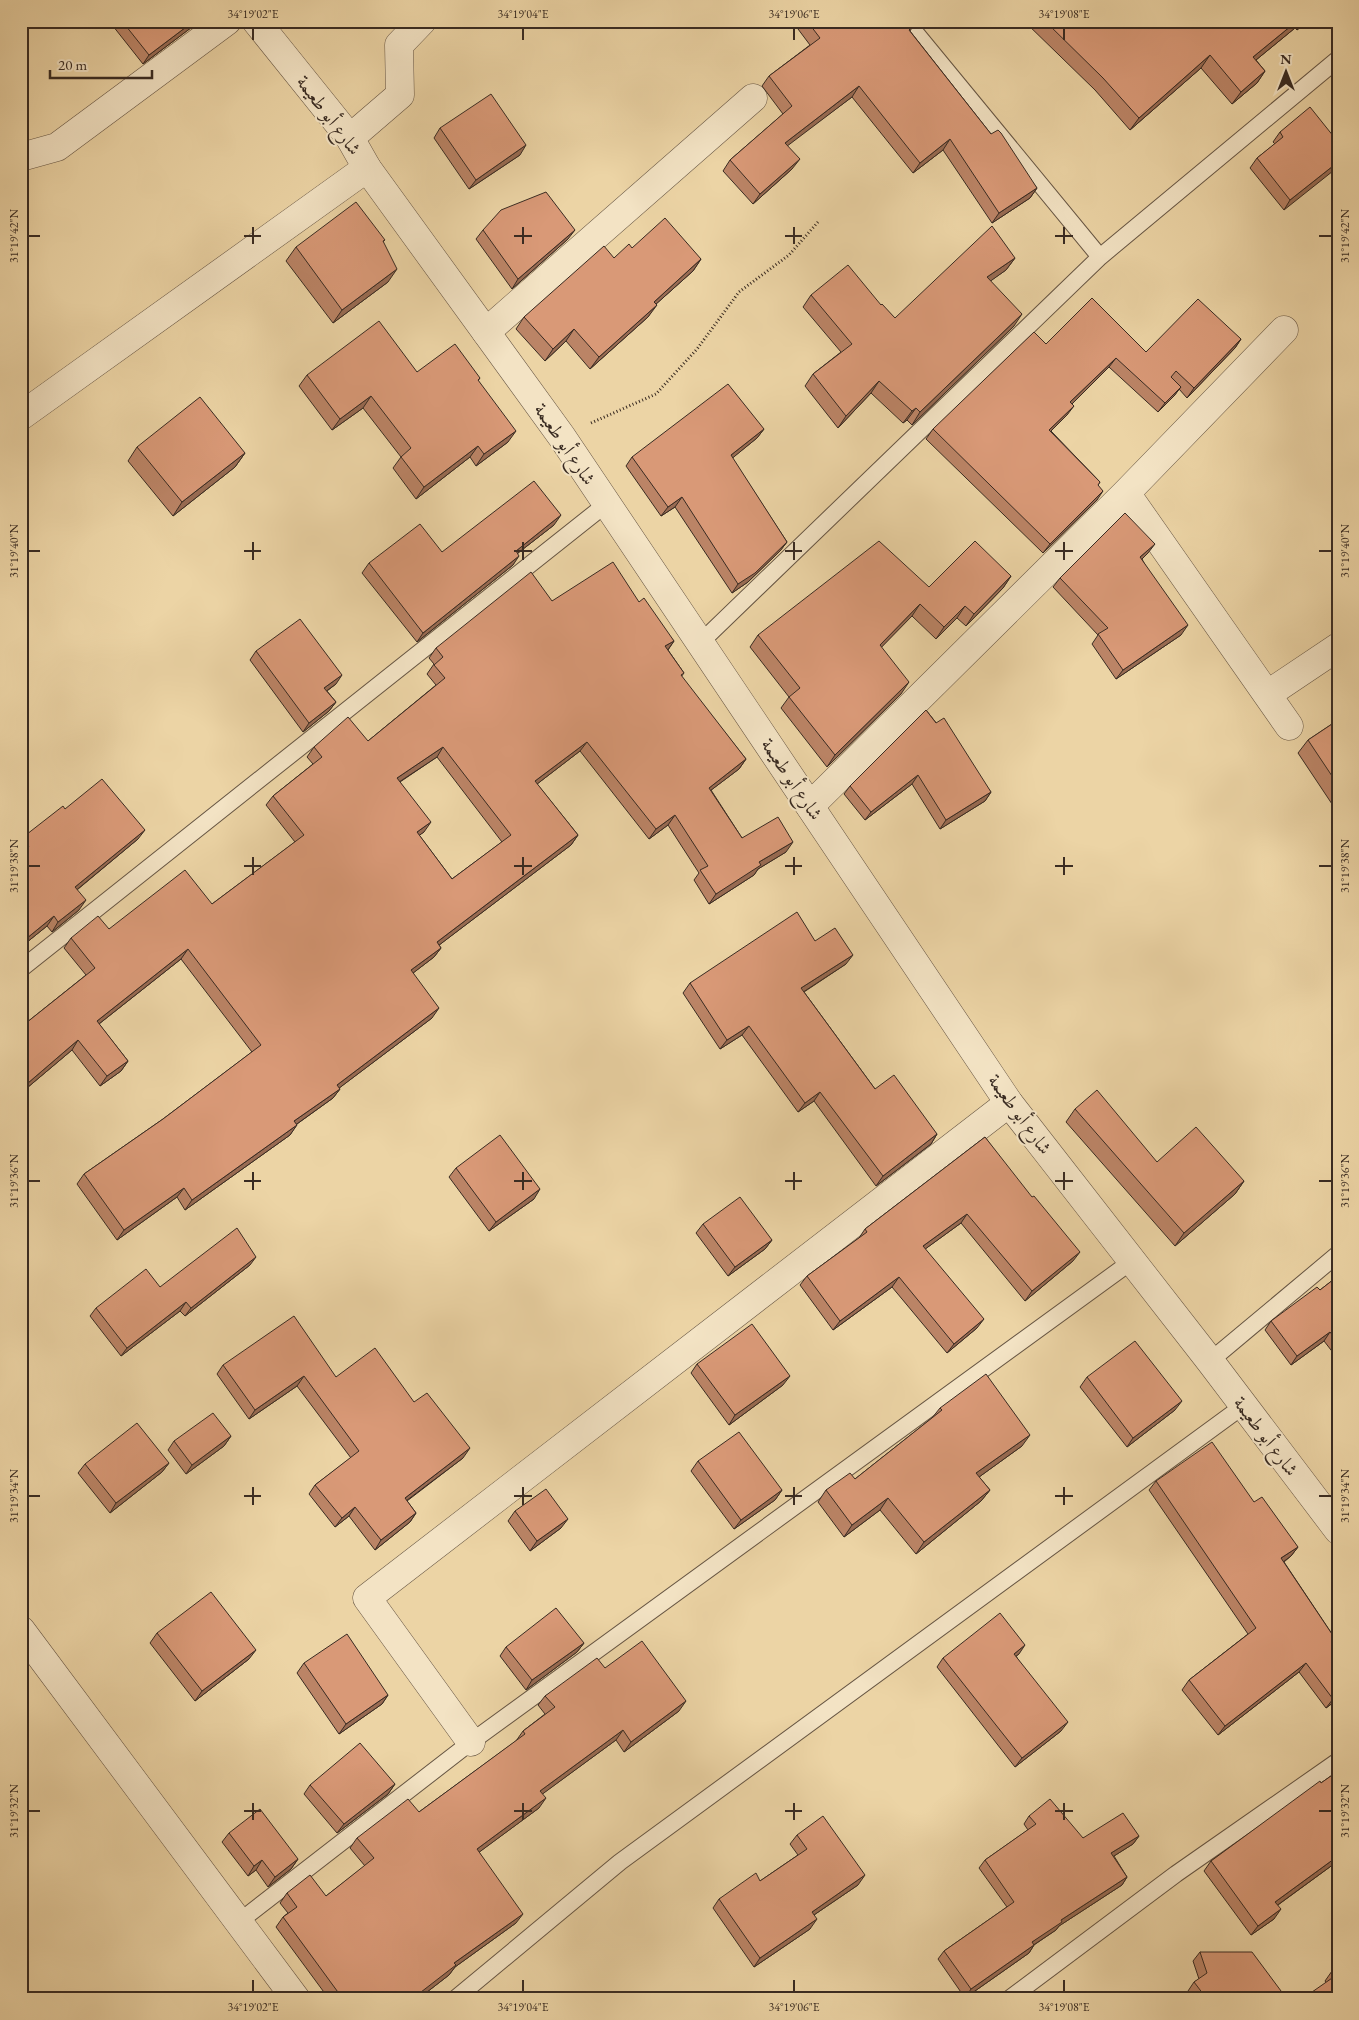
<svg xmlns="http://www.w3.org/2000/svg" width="1359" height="2020" font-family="'EB Garamond',Amiri,serif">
<rect width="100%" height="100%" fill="#ecd4a5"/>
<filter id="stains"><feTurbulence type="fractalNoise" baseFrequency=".004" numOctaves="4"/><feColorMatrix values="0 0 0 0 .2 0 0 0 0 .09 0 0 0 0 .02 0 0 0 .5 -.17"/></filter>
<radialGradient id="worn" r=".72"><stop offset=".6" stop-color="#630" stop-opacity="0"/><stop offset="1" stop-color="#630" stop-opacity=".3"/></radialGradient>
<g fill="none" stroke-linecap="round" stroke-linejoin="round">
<g stroke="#665543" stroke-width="18">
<path id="service" d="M906,21L1100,257
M700,643L1100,257L1338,59
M21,969L605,505
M1210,1361L1338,1254
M240,1921L471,1742L1132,1261
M455,1999L620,1862L1243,1406
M1009,1999L1176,1874L1338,1761"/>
</g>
<g stroke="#665543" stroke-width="29">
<path id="minor" d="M350,138L400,95L399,45L422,21
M21,157L57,147L227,21
M486,332L753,98
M21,416L367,168
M1126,493L1289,726
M1268,694L1338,647
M810,806L1126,493L1284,330
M21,1630L296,1999
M471,1742L367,1598L1009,1103"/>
</g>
<g stroke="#665543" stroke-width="29">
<path id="tertiary" d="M256,21L350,138L367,168L562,437L1009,1103L1210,1361L1338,1530"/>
</g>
<path stroke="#392b22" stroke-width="3" stroke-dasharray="1 2.5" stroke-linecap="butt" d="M591,423L656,394L697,349L739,292L789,255L818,222"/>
<use href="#service" stroke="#f3e3c4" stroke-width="16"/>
<use href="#minor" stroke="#f3e3c4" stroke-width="28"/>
<use href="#tertiary" stroke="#f3e3c4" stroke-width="28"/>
</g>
<path fill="#bb8466" stroke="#392b22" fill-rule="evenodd" d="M109,21H200L143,64Z
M792,21H909L913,26L910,31L991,134L1037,188L1030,198L992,223L943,150L913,173L852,97L787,145L792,169L753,204L723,171L730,160L783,114L762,86L769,76L810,45Z
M1024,21H1308L1297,30L1295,28L1256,60L1265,71L1257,83L1232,104L1201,68L1130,130L1095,90Z
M440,128L520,155L469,189L434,138Z
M1280,132L1338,142L1284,210L1250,168L1257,158L1275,144L1273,142Z
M483,230L568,239L512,289L476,239Z
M385,240L383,242L388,282L333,323L286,261L296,247Z
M614,258L701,259L693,271L656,304L648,317L590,369L566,341L545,361L516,329L524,317Z
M1015,258L1006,270L990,281L1014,326L912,425L907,420L903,423L871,393L838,428L805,386L813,374L841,352L803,307L811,295L881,305L895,318Z
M1241,339L1235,348L1187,398L1179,389L1174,396L1158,412L1109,367L1072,404L1067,415L1051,431L1100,482L1098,485L1097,500L1043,553L926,439L933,429L1046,344L1146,352Z
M417,372L480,378L478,381L508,442L476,466L470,457L416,499L393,468L401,457L363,408L332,430L299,386L307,375Z
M764,429L757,438L732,458L787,542L780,551L748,582L732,593L675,507L661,516L626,466L632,457Z
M137,447L245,453L235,467L173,516L128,461Z
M554,525L518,553L513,565L417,642L362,573L369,563L442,552Z
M1148,553L1142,559L1181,635L1116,679L1092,644L1098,635L1053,587L1060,578Z
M1011,576L1003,588L966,626L957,618L936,639L912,616L881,647L901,694L827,767L781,708L789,697L750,647L758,635L929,587Z
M552,601L639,602L674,641L668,650L684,673L681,677L746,759L739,769L711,790L742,838L786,852L758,869L754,875L709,904L694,880L699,873L668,825L649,839L580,751L537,784L578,835L571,845L439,945L441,948L434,957L413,973L432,1018L339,1088L340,1089L333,1098L297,1124L290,1135L185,1210L177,1197L117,1240L77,1184L84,1174L163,1119L252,1052L181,959L99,1024L128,1061L121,1071L100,1086L72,1050L21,1093V1027L86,975L64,948L71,938L212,904L295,842L266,805L273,796L313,764L307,757L314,747L368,741L436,685L427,674L434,664L429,658L436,648ZM437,757L502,842L452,879L419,835L424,832L400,782Z
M256,651L336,684L327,691L336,702L329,711L303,732L250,660Z
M926,710L991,792L985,801L940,829L912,784L865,820L844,794L850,786Z
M1338,720V813L1298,753L1308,740Z
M65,809L138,839L77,890L79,910L52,932L47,926L21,947V839Z
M815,941L846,964L804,992L875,1089L937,1134L931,1144L876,1186L814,1101L798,1112L742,1035L720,1049L683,993L690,983Z
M1075,1109L1157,1162L1244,1181L1235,1194L1175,1246L1066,1122Z
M985,1137L1073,1261L1025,1301L961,1223L925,1249L977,1328L947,1353L892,1287L833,1330L800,1285L807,1276L859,1238L865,1229Z
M456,1168L534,1199L489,1231L449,1177Z
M703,1224L772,1240L765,1249L728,1276L696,1233Z
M250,1265L185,1316L180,1311L121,1356L90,1316L96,1308L160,1287Z
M1338,1276V1359L1324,1341L1291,1365L1265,1330L1271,1321L1320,1290Z
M697,1364L783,1385L729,1425L691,1373Z
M223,1365L336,1377L414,1402L463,1458L407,1501L416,1513L410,1522L375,1550L349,1516L335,1527L309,1494L315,1485L351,1458L297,1386L249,1419L217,1374Z
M1087,1377L1175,1410L1127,1447L1080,1387Z
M940,1408L1022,1446L979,1477L990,1490L981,1501L916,1554L880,1510L844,1537L818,1502L826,1490L855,1479L932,1418Z
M231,1436L224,1446L186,1474L168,1450L174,1441Z
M698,1461L782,1490L775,1500L734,1529L691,1471Z
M169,1463L162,1472L110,1513L78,1473L85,1464Z
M1156,1481L1254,1502L1298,1547L1291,1556L1284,1562L1338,1643V1699L1326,1708L1299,1672L1218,1735L1182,1690L1189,1680L1248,1634L1149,1490Z
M515,1511L561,1528L530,1551L508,1521Z
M157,1633L249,1659L195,1701L150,1643Z
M584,1643L577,1652L526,1690L500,1656L506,1647Z
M1019,1654L1016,1656L1061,1731L1015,1767L937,1667L943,1658Z
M304,1663L388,1695L382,1704L339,1734L297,1673Z
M605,1668L679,1711L624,1752L616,1740L542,1794L539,1808L479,1852L516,1923L455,1967L449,1975L418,1999H329L276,1927L283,1917L288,1913L280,1903L287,1893L326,1896L365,1866L350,1848L357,1838L419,1812L516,1741L523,1731L545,1714L538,1705L545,1696Z
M1338,1771V1861L1278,1905L1274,1919L1251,1935L1204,1871L1211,1861Z
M395,1784L388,1794L337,1833L304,1794L310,1785Z
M1029,1816L1083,1838L1139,1836L1133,1844L1114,1856L1127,1877L1122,1885L1059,1926L1056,1930L1034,1945L1029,1953L965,1998L938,1959L944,1951L1007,1907L979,1868L985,1860L1028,1830L1024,1824Z
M229,1833L298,1859L291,1869L268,1887L256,1870L248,1876L222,1842Z
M797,1835L858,1885L814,1915L810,1929L754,1967L713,1908L719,1899L760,1881L798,1855L790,1844Z
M1200,1952L1287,1999H1193L1188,1991L1194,1982L1199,1979L1193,1961Z
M1338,1967V1999L1325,1981L1332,1971Z"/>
<path fill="#986b53" stroke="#392b22" d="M194,21H200L143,64L149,55Z
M1297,21H1300L1295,28L1245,69L1253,57Z
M1303,21H1308L1297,30Z
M1210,55L1201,68L1130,130L1139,118Z
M1265,71L1257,83L1232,104L1241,92Z
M859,86L852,97L778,153L785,143Z
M950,139L943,150L913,173L920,163Z
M526,145L520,155L469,189L476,180Z
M800,159L792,169L753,204L760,194Z
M1338,162V167L1284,210L1290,200Z
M1037,188L1030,198L992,223L999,213Z
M575,230L568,239L512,289L518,279Z
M1015,258L1006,270L978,290L987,277Z
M701,259L693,271L645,314L654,302Z
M397,269L388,282L333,323L342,310Z
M657,305L648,317L590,369L599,357Z
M1022,314L1014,326L912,425L920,412Z
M574,329L566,341L545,361L553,349Z
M1241,339L1235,348L1187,398L1194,388Z
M1116,358L1109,367L1064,412L1070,402Z
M879,381L871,393L838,428L846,416Z
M1181,387L1174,396L1158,412L1165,403Z
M371,396L363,408L332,430L340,419Z
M1074,406L1067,415L1043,439L1049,430Z
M916,408L907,420L903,423L912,411Z
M764,429L757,438L724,465L731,455Z
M516,431L508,442L476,466L484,454Z
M478,446L470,457L416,499L424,487Z
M245,453L235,467L173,516L182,502Z
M1103,491L1097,500L1043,553L1050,544Z
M682,497L675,507L661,516L668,507Z
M561,515L554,525L509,560L516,551Z
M787,542L780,551L748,582L732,593L738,584Z
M1155,544L1148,553L1134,567L1140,557Z
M519,556L513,565L417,642L423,633Z
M1011,576L1003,588L966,626L974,614Z
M920,604L912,616L872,657L880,645Z
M965,606L957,618L936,639L944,627Z
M1188,625L1181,635L1116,679L1123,670Z
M674,641L667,651L665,646Z
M342,675L336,684L318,697L324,688Z
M909,682L901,694L827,767L835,755Z
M336,702L329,711L303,732L309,723Z
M587,742L580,751L528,791L535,781Z
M443,747L437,757L390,788L397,778Z
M746,759L739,769L702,797L709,788Z
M918,775L912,784L865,820L871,812Z
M991,792L985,801L940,829L946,820Z
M675,815L668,825L649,839L656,829Z
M431,822L424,832L410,842L417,832Z
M145,830L138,839L68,897L75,887Z
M578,835L571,845L430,952L437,942Z
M793,842L786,852L758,869L754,875L709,904L716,894L759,862Z
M86,900L79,910L52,932L58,922Z
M54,916L47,926L21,947V943Z
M441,948L434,957L404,980L411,970Z
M188,949L181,959L90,1031L97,1021Z
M853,955L846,964L794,998L801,988Z
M439,1008L432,1018L330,1095L337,1085Z
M749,1026L742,1035L720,1049L727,1040Z
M78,1040L72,1050L21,1093V1089Z
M128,1061L121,1071L100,1086L107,1076Z
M340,1089L333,1098L287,1131L294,1121Z
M820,1092L814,1101L798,1112L805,1103Z
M297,1125L290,1135L185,1210L192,1200Z
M937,1134L931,1144L876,1186L883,1176Z
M1244,1181L1235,1194L1175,1246L1184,1233Z
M184,1188L177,1197L117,1240L124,1230Z
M540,1189L534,1199L489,1231L496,1222Z
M967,1214L961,1223L917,1255L923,1246Z
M772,1240L765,1249L728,1276L735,1267Z
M1080,1252L1073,1261L1025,1301L1032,1291Z
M256,1257L250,1265L185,1316L191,1308Z
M899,1277L892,1287L833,1330L840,1321Z
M186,1302L180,1311L121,1356L127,1348Z
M984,1319L977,1328L947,1353L954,1344Z
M1330,1332L1324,1341L1291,1365L1297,1356Z
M304,1376L297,1386L249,1419L255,1410Z
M790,1376L783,1385L729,1425L735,1415Z
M1182,1401L1175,1410L1127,1447L1133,1438Z
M1030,1435L1022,1446L968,1485L976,1473Z
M231,1436L224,1446L186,1474L192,1465Z
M470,1448L463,1458L398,1507L405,1498Z
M169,1463L162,1472L110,1513L116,1503Z
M782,1490L775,1500L734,1529L741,1520Z
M990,1490L981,1501L916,1554L924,1542Z
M888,1498L880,1510L844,1537L852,1525Z
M355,1507L349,1516L335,1527L342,1518Z
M416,1513L410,1522L375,1550L381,1540Z
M568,1519L561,1528L530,1551L537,1541Z
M1298,1547L1291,1556L1275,1568L1281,1558Z
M584,1643L577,1652L526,1690L532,1680Z
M1025,1645L1019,1654L1007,1663L1014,1654Z
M256,1650L249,1659L195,1701L202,1691Z
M1306,1663L1299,1672L1218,1735L1225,1726Z
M388,1695L382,1704L339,1734L346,1724Z
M1338,1695V1699L1326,1708L1333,1699Z
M686,1701L679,1711L624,1752L631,1742Z
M1068,1722L1061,1731L1015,1767L1022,1758Z
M623,1730L616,1740L533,1801L540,1791Z
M395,1784L388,1794L337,1833L344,1824Z
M546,1798L539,1808L470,1859L477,1849Z
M1139,1836L1133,1844L1106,1861L1111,1853Z
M1338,1856V1861L1268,1912L1275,1902Z
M298,1859L291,1869L268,1887L275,1877Z
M262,1860L256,1870L248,1876L254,1866Z
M865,1875L858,1885L805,1921L812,1912Z
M1127,1877L1122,1885L1059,1926L1056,1930L1026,1950L1032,1942L1061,1920Z
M1281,1909L1274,1919L1251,1935L1258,1926Z
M523,1914L516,1923L455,1967L449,1975L418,1999H412L454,1963Z
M817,1919L810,1929L754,1967L760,1958Z
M1034,1945L1029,1953L965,1998L971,1989Z"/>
<path fill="#d99977" stroke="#392b22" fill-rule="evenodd" d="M122,21H194L149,55Z
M807,21H909L913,26L909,30L991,134L998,130L1001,133L1037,188L999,213L950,139L920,163L859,86L785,143L800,159L760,194L730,160L792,106L769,76L820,38Z
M1045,21H1297L1253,57L1265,71L1241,92L1210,55L1139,118L1103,78Z
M491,94L526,145L476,180L440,128Z
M1310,107L1338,142V162L1290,200L1257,158L1283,137L1280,132Z
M546,192L575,230L518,279L483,230L501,210Z
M356,202L385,240L383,241L397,269L342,310L296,247Z
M665,218L701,259L654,302L657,305L599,357L574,329L553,349L524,317L604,246L614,258L629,244L632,248Z
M992,226L1015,258L987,277L1022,314L920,412L916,408L912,411L879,381L846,416L813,374L852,344L811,295L848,265L881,305L882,304L895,318Z
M1092,298L1146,352L1198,299L1241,339L1194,388L1176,371L1171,377L1181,387L1165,403L1116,358L1070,402L1074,406L1049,430L1100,482L1098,485L1103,491L1050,544L933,429L1034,332L1046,344Z
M379,321L417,372L455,344L480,378L478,380L516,431L484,454L478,446L424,487L401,457L411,448L371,396L340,419L307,375Z
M728,384L764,429L731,455L787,542L755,573L738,584L682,497L668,507L632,457Z
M200,397L245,453L182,502L137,447Z
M534,481L561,515L516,551L519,556L423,633L369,563L420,524L442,552Z
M1125,513L1155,544L1140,557L1188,625L1123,670L1098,634L1108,628L1060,578Z
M879,541L929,587L975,541L1011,576L974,614L965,606L944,627L920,604L880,645L909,682L835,755L789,697L800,688L758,635Z
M613,562L639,602L644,598L674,641L665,646L684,673L681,675L746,759L709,788L742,838L778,817L793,842L759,862L761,865L716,894L700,870L708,866L675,815L656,829L587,742L535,781L578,835L437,942L441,948L411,970L439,1008L337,1085L340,1089L294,1121L297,1125L192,1200L184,1188L124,1230L84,1174L163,1119L261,1045L188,949L97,1021L128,1061L107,1076L78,1040L21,1089V1027L95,968L71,938L98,916L109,929L185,870L212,904L304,835L273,796L322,757L314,747L348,717L368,741L445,678L434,665L443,657L436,648L531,572L552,601ZM443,747L511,835L452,879L417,832L431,822L397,778Z
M300,619L342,675L324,688L336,702L309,723L256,651Z
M926,710L936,723L944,718L991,792L946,820L918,775L871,812L850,786Z
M1338,720V785L1308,740Z
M102,779L145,830L75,887L86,900L58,922L54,916L21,943V853L29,847L22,838L63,806L65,809Z
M797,912L815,941L835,928L853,955L801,988L875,1089L894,1075L937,1134L883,1176L820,1092L805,1103L749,1026L727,1040L690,983Z
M1097,1090L1157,1162L1196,1127L1244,1181L1184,1233L1075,1109Z
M500,1135L540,1189L496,1222L456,1168Z
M985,1137L1032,1197L1034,1196L1080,1252L1032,1291L967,1214L923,1246L984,1319L954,1344L899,1277L840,1321L807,1276L867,1232L865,1229Z
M740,1197L772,1240L735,1267L703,1224Z
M237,1228L256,1257L191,1308L186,1302L127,1348L96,1308L146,1269L160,1287Z
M1338,1276V1342L1330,1332L1297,1356L1271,1321L1317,1287L1320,1290Z
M294,1316L336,1377L375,1348L414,1402L427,1393L470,1448L405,1498L416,1513L381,1540L355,1507L342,1518L315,1485L359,1451L304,1376L255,1410L223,1365Z
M752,1324L790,1376L735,1415L697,1364Z
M1135,1341L1182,1401L1133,1438L1087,1377Z
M986,1374L1030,1435L976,1473L990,1490L924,1542L888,1498L852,1525L826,1490L850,1473L855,1479L942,1410L940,1408Z
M213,1413L231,1436L192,1465L174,1441Z
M137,1423L169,1463L116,1503L85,1464Z
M739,1432L782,1490L741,1520L698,1461Z
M1212,1442L1254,1502L1262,1497L1298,1547L1281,1558L1338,1643V1695L1333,1699L1306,1663L1225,1726L1189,1680L1256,1628L1156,1481Z
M546,1489L568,1519L537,1541L515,1511Z
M211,1592L256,1650L202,1691L157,1633Z
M556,1608L584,1643L532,1680L506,1647Z
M1000,1613L1025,1645L1014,1654L1068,1722L1022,1758L943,1658Z
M347,1634L388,1695L346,1724L304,1663Z
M642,1641L686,1701L631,1742L623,1730L540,1791L546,1798L477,1849L523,1914L454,1963L456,1965L412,1999H343L283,1917L297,1907L287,1893L310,1875L326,1896L374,1858L357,1838L408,1799L419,1812L525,1734L523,1731L555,1707L545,1696L597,1658L605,1668Z
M360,1743L395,1784L344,1824L310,1785Z
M1338,1771V1856L1275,1902L1281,1909L1258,1926L1211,1861L1320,1781L1321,1783Z
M1050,1799L1083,1838L1123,1813L1139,1836L1111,1853L1127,1877L1061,1920L1062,1922L1032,1942L1034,1945L971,1989L944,1951L1014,1902L985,1860L1036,1824L1029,1816Z
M260,1809L298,1859L275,1877L262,1860L254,1866L229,1833Z
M823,1816L865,1875L812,1912L817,1919L760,1958L719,1899L756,1873L760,1881L807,1849L797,1835Z
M1200,1952H1252L1287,1999H1207L1194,1982L1207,1973Z
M1338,1967V1999H1302L1335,1976L1332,1971Z"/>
<path fill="none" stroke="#392b22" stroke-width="2" d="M253,28V40M523,28V40M794,28V40M1064,28V40M253,227V244M523,227V244M794,227V244M1064,227V244M28,236H40M244,236H261M514,236H532M785,236H802M1055,236H1073M1319,236H1332M253,542V560M523,542V560M794,542V560M1064,542V560M28,551H40M244,551H261M514,551H532M785,551H802M1055,551H1073M1319,551H1332M253,857V875M523,857V875M794,857V875M1064,857V875M28,866H40M244,866H261M514,866H532M785,866H802M1055,866H1073M1319,866H1332M253,1172V1190M523,1172V1190M794,1172V1190M1064,1172V1190M28,1181H40M244,1181H261M514,1181H532M785,1181H802M1055,1181H1073M1319,1181H1332M253,1487V1505M523,1487V1505M794,1487V1505M1064,1487V1505M28,1496H40M244,1496H261M514,1496H532M785,1496H802M1055,1496H1073M1319,1496H1332M253,1803V1820M523,1803V1820M794,1803V1820M1064,1803V1820M28,1811H40M244,1811H261M514,1811H532M785,1811H802M1055,1811H1073M1319,1811H1332M253,1980V1992M523,1980V1992M794,1980V1992M1064,1980V1992"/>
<g text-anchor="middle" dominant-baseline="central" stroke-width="4" stroke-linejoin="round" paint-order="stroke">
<g font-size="19" fill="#392b22" stroke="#f3e3c4">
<text transform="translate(329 115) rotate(53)">شارع أبو طعيمة</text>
<text transform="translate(565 444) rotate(56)">شارع أبو طعيمة</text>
<text transform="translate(792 779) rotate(56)">شارع أبو طعيمة</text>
<text transform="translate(1020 1114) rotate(54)">شارع أبو طعيمة</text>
<text transform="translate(1266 1436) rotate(53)">شارع أبو طعيمة</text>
</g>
</g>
<rect width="1359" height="2020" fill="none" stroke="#ecd4a5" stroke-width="55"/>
<g transform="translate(1286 72)" stroke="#f3e3c4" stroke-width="4" paint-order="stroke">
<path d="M0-4L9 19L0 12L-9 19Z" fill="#392b22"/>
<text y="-8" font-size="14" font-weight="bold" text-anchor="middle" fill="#392b22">N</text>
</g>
<path d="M50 70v8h102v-8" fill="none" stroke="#392b22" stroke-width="2.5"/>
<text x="58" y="70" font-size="15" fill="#392b22" stroke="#f3e3c4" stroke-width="4" paint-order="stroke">20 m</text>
<rect x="28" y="28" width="1304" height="1964" fill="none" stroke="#392b22" stroke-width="2"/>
<g font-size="12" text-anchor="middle" fill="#392b22">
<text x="253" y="18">34°19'02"E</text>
<text x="523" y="18">34°19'04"E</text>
<text x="794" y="18">34°19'06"E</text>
<text x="1064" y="18">34°19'08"E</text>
<text transform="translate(14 236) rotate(-90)" y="4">31°19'42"N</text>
<text transform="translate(1345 236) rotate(-90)" y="4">31°19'42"N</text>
<text transform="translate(14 551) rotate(-90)" y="4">31°19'40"N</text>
<text transform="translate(1345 551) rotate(-90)" y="4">31°19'40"N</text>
<text transform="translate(14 866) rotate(-90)" y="4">31°19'38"N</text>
<text transform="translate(1345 866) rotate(-90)" y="4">31°19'38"N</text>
<text transform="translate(14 1181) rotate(-90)" y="4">31°19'36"N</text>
<text transform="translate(1345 1181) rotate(-90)" y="4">31°19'36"N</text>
<text transform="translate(14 1496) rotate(-90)" y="4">31°19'34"N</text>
<text transform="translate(1345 1496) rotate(-90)" y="4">31°19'34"N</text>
<text transform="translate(14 1811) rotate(-90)" y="4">31°19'32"N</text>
<text transform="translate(1345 1811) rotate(-90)" y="4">31°19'32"N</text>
<text x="253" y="2011">34°19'02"E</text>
<text x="523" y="2011">34°19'04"E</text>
<text x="794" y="2011">34°19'06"E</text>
<text x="1064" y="2011">34°19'08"E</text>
</g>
<rect width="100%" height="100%" filter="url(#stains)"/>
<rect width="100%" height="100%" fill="url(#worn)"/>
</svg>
